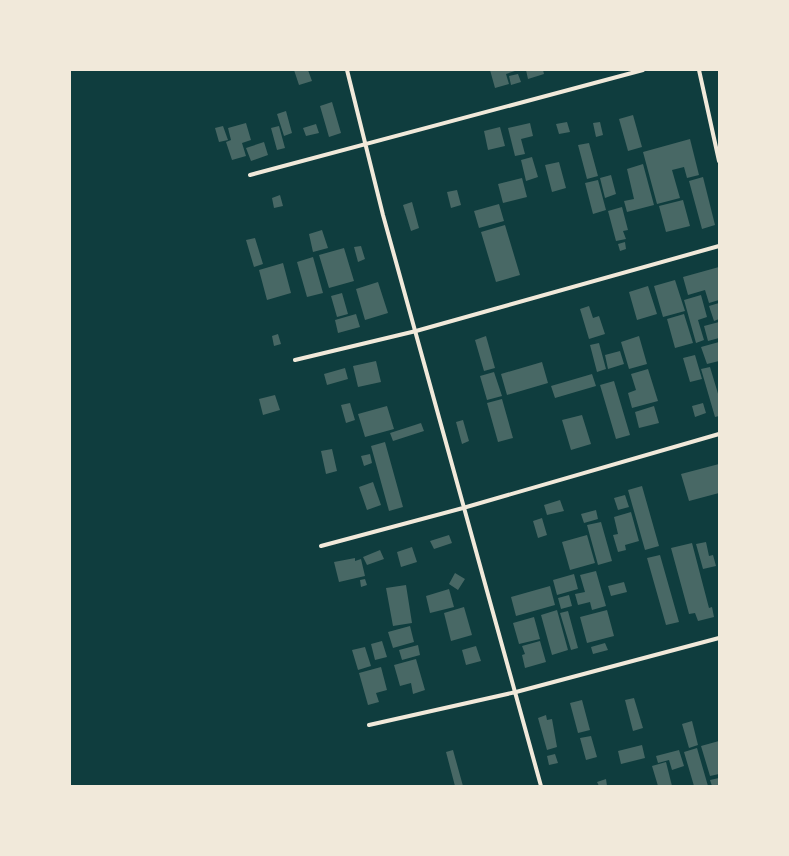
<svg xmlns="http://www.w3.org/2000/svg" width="789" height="856" font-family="'Alegreya Sans',sans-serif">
<rect width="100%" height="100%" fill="#0f3d3e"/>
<path fill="#486865" d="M294,70H308L312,81L299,85Z
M490,70H518L506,74L509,84L495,88Z
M526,70H543L544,74L528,79Z
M518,74L521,82L511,85L509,76Z
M332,102L341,133L329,137L320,106Z
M286,111L292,133L284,136L277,114Z
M633,115L642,147L628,151L619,119Z
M567,122L570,132L559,134L556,124Z
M600,122L603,135L596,137L593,123Z
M246,123L251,140L242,143L246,156L232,160L226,142L231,140L228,128Z
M530,123L533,136L521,139L525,154L515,156L508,128Z
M316,124L319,133L306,136L303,128Z
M223,126L228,140L219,142L215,128Z
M279,126L285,148L277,150L271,128Z
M500,127L505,146L488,150L484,131Z
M690,139L699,175L687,178L684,167L672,170L680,198L657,204L643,152Z
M264,142L268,155L251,161L246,148Z
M589,143L598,176L587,179L578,145Z
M532,157L538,177L526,181L521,160Z
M559,162L566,188L552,192L545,165Z
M643,164L654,205L627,212L624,201L634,199L627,169Z
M611,175L616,194L605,198L600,178Z
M703,177L715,225L702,229L689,181Z
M522,178L527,197L503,203L498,184Z
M598,180L606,210L593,214L585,183Z
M457,190L461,205L451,208L447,192Z
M280,195L283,206L274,208L272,198Z
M683,200L690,226L666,232L659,206Z
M412,202L419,228L411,231L403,205Z
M499,204L504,221L479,228L474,211Z
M622,207L628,230L623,231L626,239L616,241L608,211Z
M505,225L520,275L496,282L481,232Z
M322,230L328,248L313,252L309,234Z
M255,238L263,264L254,267L246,240Z
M625,242L626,249L620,251L618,244Z
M361,246L365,259L358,262L354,247Z
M344,248L354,281L329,288L319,255Z
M313,257L323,293L307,297L297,262Z
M283,263L291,293L267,300L259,270Z
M719,267V300L709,303L705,290L688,295L683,277Z
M675,280L685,311L663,317L654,286Z
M378,282L388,313L365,320L356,289Z
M648,286L657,314L637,320L629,292Z
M342,293L348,314L337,317L331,296Z
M701,295L707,317L698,320L704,340L696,343L684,300Z
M719,303V319L714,321L709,306Z
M589,306L593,318L599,316L605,334L589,339L580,309Z
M356,314L360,327L338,333L335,320Z
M684,314L693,343L675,348L667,319Z
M719,322V338L708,341L704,326Z
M278,334L281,344L274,346L272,336Z
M486,336L495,368L484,371L475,340Z
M639,336L647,364L629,369L621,342Z
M719,342V361L707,364L701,347Z
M599,343L606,369L597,372L590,345Z
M620,351L624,364L608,369L605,355Z
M695,355L702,379L690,382L683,358Z
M376,361L381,382L358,387L353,366Z
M542,362L548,383L507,395L501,374Z
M710,367L719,397V416L715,417L701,369Z
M345,368L348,379L327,385L324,374Z
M648,369L658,401L632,408L628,393L636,390L631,374Z
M494,372L502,396L487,400L480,376Z
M592,374L596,386L555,398L551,386Z
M614,381L630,435L616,439L600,385Z
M275,395L280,410L263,415L259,399Z
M502,399L513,438L498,442L487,403Z
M350,403L355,420L346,423L341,405Z
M703,403L706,413L695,417L692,406Z
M387,406L394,429L365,437L358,414Z
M654,406L659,423L639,428L635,412Z
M582,415L591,444L571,450L562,420Z
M463,420L469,441L462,444L456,422Z
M421,423L424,431L393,441L390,433Z
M385,442L403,507L389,511L371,446Z
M332,449L337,471L326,474L321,451Z
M370,454L372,463L364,466L361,456Z
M719,464V493L689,501L681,474Z
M373,482L381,505L367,510L359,487Z
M642,486L659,546L645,550L628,490Z
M625,495L629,507L618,510L614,498Z
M560,500L564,511L547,515L544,505Z
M596,510L598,519L584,523L581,514Z
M631,512L639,541L625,545L626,550L618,552L613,535L618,534L614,517Z
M542,518L547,535L538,538L533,521Z
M601,522L612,561L598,565L587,525Z
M449,535L452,543L434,549L430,541Z
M587,535L595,563L570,570L562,542Z
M706,542L709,556L713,555L716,566L703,569L696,544Z
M692,543L709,608L712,607L714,617L698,621L695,613L689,614L671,548Z
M412,547L417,562L401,567L397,552Z
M380,550L384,559L367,565L363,557Z
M660,555L679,622L666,625L647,558Z
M355,558V561L361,559L365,576L339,582L334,562Z
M596,571L606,606L592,610L590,602L578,605L575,594L585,592L580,575Z
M455,573L465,579L458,590L449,584Z
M574,574L578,589L557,595L553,580Z
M365,579L367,585L361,587L360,580Z
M624,582L627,592L611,596L608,586Z
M406,585L412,623L393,626L386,588Z
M550,586L555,605L516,616L511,597Z
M449,589L454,607L430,613L426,596Z
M569,595L572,606L561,609L558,598Z
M464,607L472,635L451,641L444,613Z
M557,610L568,650L552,655L541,615Z
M607,610L614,636L587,643L580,617Z
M568,611L578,648L571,650L560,613Z
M534,617L540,639L519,644L513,623Z
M410,626L414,642L393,648L388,632Z
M382,641L387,657L375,660L371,644Z
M540,641L546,662L525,668L522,655L525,654L522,646Z
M605,643L608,650L593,654L591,647Z
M418,645L420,655L402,660L399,650Z
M476,646L481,661L466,665L462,650Z
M365,647L371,666L358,670L352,650Z
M416,659L425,690L413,694L411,683L400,686L394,665Z
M381,667L387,690L376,693L379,702L368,705L359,673Z
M634,698L643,728L633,731L625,700Z
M582,700L590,730L578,733L570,703Z
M546,715L547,720L552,719L557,747L547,750L538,718Z
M692,721L698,745L689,748L682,724Z
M591,736L597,757L586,760L580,738Z
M719,741V774L710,776L701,746Z
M642,745L645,758L621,764L618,751Z
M697,748L708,786H694L684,752Z
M453,750L463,786H455L446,752Z
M679,750L684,766L672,770L669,760L658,763L656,756Z
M555,754L558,763L549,765L547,756Z
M666,762L672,786H658L652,766Z
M719,778V786H712L710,780Z
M606,779L607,786H599L597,782Z"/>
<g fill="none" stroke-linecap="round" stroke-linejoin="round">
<path stroke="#f1e9da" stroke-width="4" d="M347,70L383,215L541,786
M699,70L719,161
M250,175L643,70
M295,360L416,331L719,246
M321,546L463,508L719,434
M369,725L516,692L719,638"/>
</g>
<rect width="789" height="856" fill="none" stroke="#f1e9da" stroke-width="142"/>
</svg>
